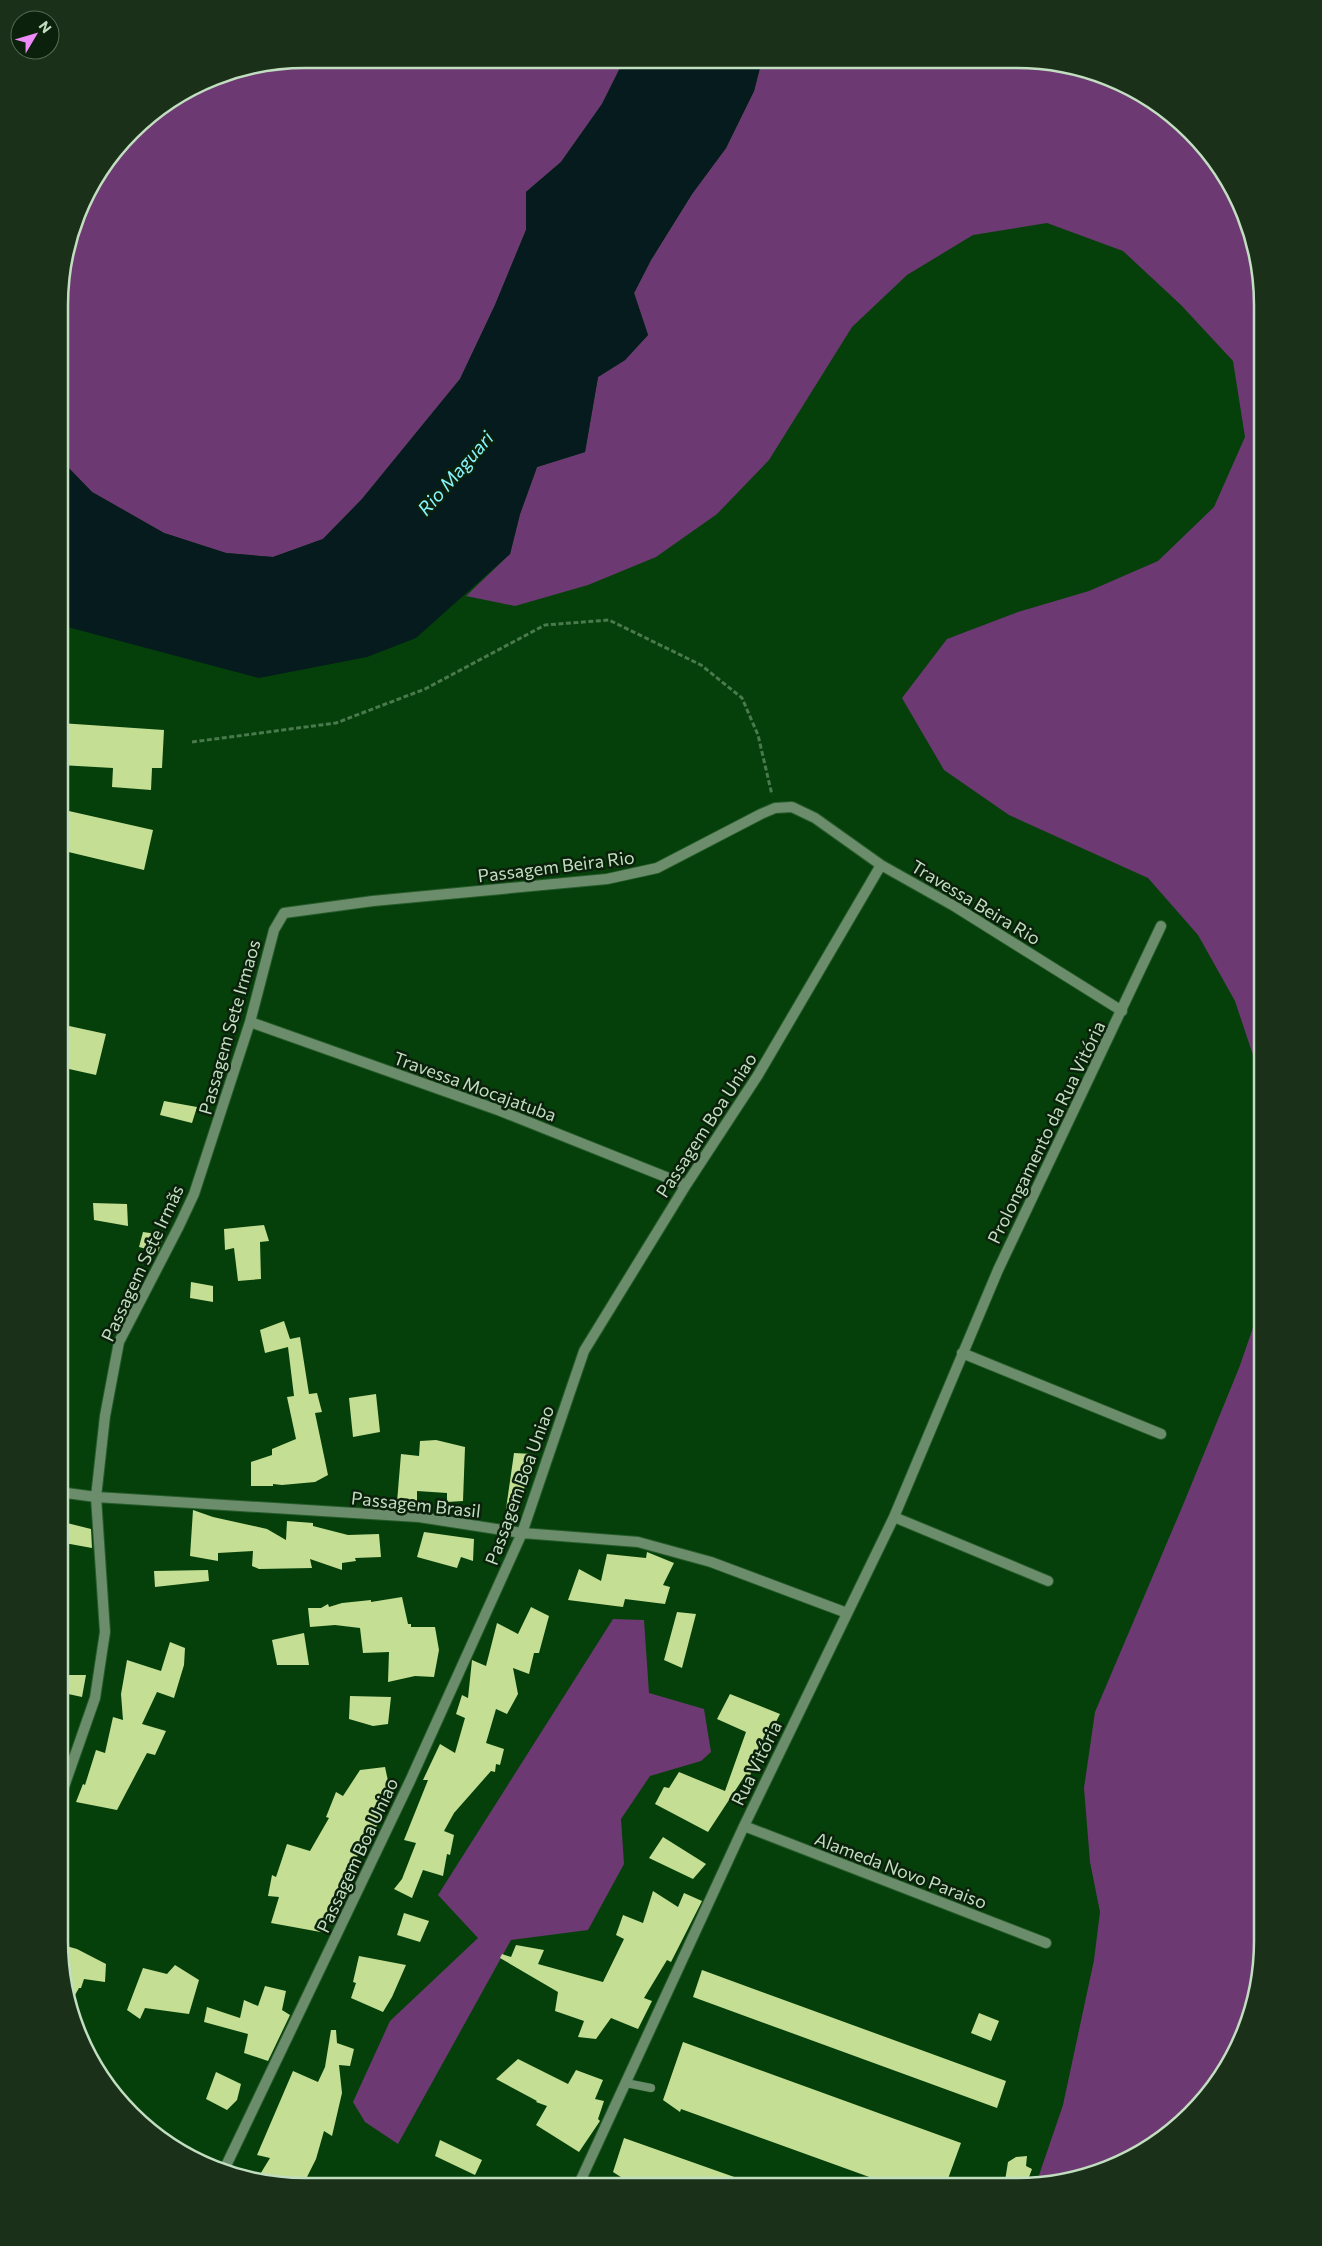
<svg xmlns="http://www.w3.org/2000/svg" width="1322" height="2246" font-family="Commissioner,sans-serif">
<rect width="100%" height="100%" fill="#05400a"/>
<path fill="#6d3972" d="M305,59L624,60L602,104L561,162L526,192V230L495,305L460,379L362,499L323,539L273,557L226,553L164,533L92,492L61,460V273L84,196L142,120L211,77Z
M762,60L1050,61L1112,78L1167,110L1213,155L1245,211L1263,305V1096L1258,1070L1235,1001L1198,935L1148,878L1009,815L944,770L902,698L947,639L1018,612L1089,591L1158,561L1214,507L1245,437L1233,361L1181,305L1123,251L1047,223L973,235L907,275L852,327L769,460L717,514L656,557L588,585L515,606L466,596L510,554L520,514L537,467L585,452L598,377L625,360L648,335L634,293L651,260L692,194L726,148L754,91Z
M1263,1299V1957L1245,2035L1213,2091L1167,2137L1111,2169L1036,2184L1063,2105L1094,1960L1100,1912L1090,1862L1084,1788L1095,1712L1183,1505L1239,1368Z
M613,1619L644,1620L649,1693L704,1709L711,1752L701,1761L650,1776L621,1819L624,1864L588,1930L511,1940L398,2144L365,2122L353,2102L390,2021L478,1938L438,1895Z"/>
<path fill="#051b1d" d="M624,60H762L754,91L726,148L692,194L651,260L634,293L648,335L625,360L598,377L585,452L537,467L520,514L510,554L416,638L367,657L259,678L60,625L61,460L92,492L164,533L226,553L273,557L323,539L362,499L460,379L495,305L526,230V192L561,162L602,104Z"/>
<path fill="#c4de94" d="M60,723L164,730L162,768H152L151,790L112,787L113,768L60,765Z
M60,809L153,830L144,870L60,850Z
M60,1024L106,1034L96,1075L60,1067Z
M164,1101L197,1107L192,1123L160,1115Z
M93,1203L127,1204L128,1226L94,1220Z
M264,1225L269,1241L260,1242L261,1279L238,1281L234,1248L225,1250L224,1229Z
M143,1232L164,1235L158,1252L139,1247Z
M191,1282L213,1286V1302L190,1298Z
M284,1321L290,1339L300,1337L309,1394L317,1393L322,1412L315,1413L328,1475L315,1482L282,1485L273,1484V1486H251V1462L272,1455V1449L296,1439L287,1397L294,1396L288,1347L265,1353L260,1330Z
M376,1394L380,1432L353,1437L349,1398Z
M436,1440L465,1447L463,1501L447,1502V1493L417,1491V1503L397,1502L401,1454L419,1456L420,1441Z
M514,1453L533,1454L515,1525L504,1523Z
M193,1510L213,1517L267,1529L286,1540L287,1521L313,1523V1526L348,1535L379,1534L381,1557L355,1558L356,1561L342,1563V1570L310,1559L312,1568L259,1569L252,1566L253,1551L218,1553V1561L190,1556Z
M59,1521L91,1529L92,1548L59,1542Z
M424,1532L474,1539L473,1561L461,1557L457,1568L417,1557Z
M647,1552L674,1563L663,1585L670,1587L665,1604L625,1599L623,1607L568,1600L579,1569L601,1581L607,1554L646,1558Z
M208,1570L209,1581L155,1587L154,1571Z
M402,1597L408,1624H411V1627H435L439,1650L434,1677L415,1676L388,1682L389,1652L363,1653L360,1628L335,1625L310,1627L308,1608H321L328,1604L329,1607L342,1603L371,1600V1602Z
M531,1607L549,1616L539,1653H534L529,1674L513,1668L518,1694L507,1714L496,1709L486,1743L504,1749L500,1765L496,1764L495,1772L491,1771L454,1813L444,1831L454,1835L450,1855L447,1854L443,1876L423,1870L412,1898L394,1889L402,1879L416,1843L404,1840L428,1780H423L440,1744L455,1753L465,1718L456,1714L462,1695L468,1698L472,1660L486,1666L497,1623L518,1634Z
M677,1612L696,1614L682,1668L664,1660Z
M304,1633L309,1665H277L272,1640Z
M170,1642L185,1648L184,1665L174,1698L157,1692L142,1724L166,1731L155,1755L147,1753L117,1810L76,1802L83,1784L85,1785L96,1750L105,1753L113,1717L123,1720L121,1694L127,1660L161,1671Z
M59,1675H86L82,1697L59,1692Z
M730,1694L780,1714L766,1741L761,1739L750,1776L746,1774L708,1832L655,1804L664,1787L669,1788L679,1772L725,1791L746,1732L717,1719Z
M350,1696L391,1697L388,1724L373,1726L349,1719Z
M385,1767L390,1790L367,1852L361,1850L329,1906L326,1933L271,1923L279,1897L268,1896L272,1875L276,1877L287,1844L310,1851L329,1818L326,1817L336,1792L343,1796L360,1770Z
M663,1837L706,1864L693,1879L649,1858Z
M653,1891L678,1907L684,1893L702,1901L671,1962L667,1960L644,1998L652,2001L638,2029L611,2018L596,2039L578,2037L584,2021L555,2011L558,1992L500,1958L502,1954L511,1957L516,1945L544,1950L538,1964L603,1982L624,1939L616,1935L623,1915L643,1923Z
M404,1913L429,1921L420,1942L397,1935Z
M59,1944L77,1949L106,1964L105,1982L84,1979L81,1988H79L71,2002Z
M359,1956L406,1965L392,1997L383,2012L351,1998L356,1983L353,1982Z
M175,1965L199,1980L189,2014L145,2008L140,2019L127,2010L143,1968L167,1974Z
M702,1970L1006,2081L997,2108L693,1997Z
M265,1986L286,1991L282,2010L290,2015L268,2061L244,2053L248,2034L204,2022L207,2007L240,2018L244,2000L258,2006Z
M979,2013L999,2021L991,2041L971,2033Z
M331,2030H336L337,2043L354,2049L350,2066L339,2065L342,2093L332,2136L324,2131L316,2159L303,2185H273L256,2181L270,2158L257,2155L293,2071L318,2082L325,2067Z
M683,2042L961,2143L945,2187H897L681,2109L680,2112L663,2100Z
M518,2059L568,2084L576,2070L603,2080L595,2099L604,2101L598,2119L600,2121L579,2152L536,2125L547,2106L536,2102L537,2101L496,2079Z
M216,2072L241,2084L237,2100L227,2110L206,2099Z
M624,2138L754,2184V2187L635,2186L613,2172Z
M440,2140L482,2160L475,2175L435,2156Z
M1027,2156L1026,2166L1032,2169L1026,2185L1004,2187L1008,2162L1016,2157Z"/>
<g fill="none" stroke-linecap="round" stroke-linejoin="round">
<g stroke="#275c2b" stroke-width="9">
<path id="lane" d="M626,2083L651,2088"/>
</g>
<g stroke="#275c2b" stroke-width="12">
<path id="street" d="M250,1022L498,1110L686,1185
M962,1353L1161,1434
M59,1492L96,1497L419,1517L522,1533L638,1542L711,1562L847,1613
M894,1517L1048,1581
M59,1801L95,1698L105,1632L96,1497L105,1416L119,1342L179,1226L194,1194L250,1022L274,930L284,913L373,901L607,879L657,868L761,814L775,808L792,807L815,818L881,865L954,906L1122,1011
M744,1826L1046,1943
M223,2172L410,1781L522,1533L584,1351L686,1185L758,1075L881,865
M578,2186L744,1826L894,1517L998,1270L1161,926"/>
</g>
<path stroke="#49794c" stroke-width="3" stroke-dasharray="5 2.5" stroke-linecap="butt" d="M192,742L336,723L425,689L545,625L609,620L701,665L742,698L758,735L772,795"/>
<use href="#lane" stroke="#6c8d6b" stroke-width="8"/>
<use href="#street" stroke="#6c8d6b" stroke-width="10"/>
</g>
<g text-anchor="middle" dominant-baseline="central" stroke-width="5" stroke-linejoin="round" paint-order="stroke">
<g font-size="18" fill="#c2dec0" stroke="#0b210b">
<text transform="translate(556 866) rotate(-7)">Passagem Beira Rio</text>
<text transform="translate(976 902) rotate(31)">Travessa Beira Rio</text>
<text transform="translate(229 1027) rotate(-74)">Passagem Sete Irmaos</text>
<text transform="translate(475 1086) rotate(20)">Travessa Mocajatuba</text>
<text transform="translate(706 1125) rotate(-57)">Passagem Boa Uniao</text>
<text transform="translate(1046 1132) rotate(-64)">Prolongamento da Rua Vitória</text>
<text transform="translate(142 1263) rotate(-65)">Passagem Sete Irmãs</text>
<text transform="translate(519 1485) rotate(-70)">Passagem Boa Uniao</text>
<text transform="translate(416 1504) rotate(6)">Passagem Brasil</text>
<text transform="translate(756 1763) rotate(-64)">Rua Vitória</text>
<text transform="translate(357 1855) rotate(-65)">Passagem Boa Uniao</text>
<text transform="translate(901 1870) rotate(21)">Alameda Novo Paraiso</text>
</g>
<g font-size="19" font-style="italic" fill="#86f4fe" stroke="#0b210b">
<text transform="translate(455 473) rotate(-49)">Rio Maguari</text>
</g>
</g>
<path d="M0 0H1322V2246H0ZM305 68H1017A237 237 0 0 1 1254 305V1941A237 237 0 0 1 1017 2178H305A237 237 0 0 1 68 1941V305A237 237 0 0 1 305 68Z" fill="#1a3019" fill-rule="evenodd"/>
<path fill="none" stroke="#c2dec0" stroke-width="2.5" d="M305 68H1017A237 237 0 0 1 1254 305V1941A237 237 0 0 1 1017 2178H305A237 237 0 0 1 68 1941V305A237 237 0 0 1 305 68Z"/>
<g transform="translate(35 35) rotate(52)"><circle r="24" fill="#0b210b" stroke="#546d53"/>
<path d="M0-4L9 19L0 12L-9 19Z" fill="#ee8bf8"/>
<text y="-8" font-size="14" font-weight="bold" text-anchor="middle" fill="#c2dec0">N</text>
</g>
</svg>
